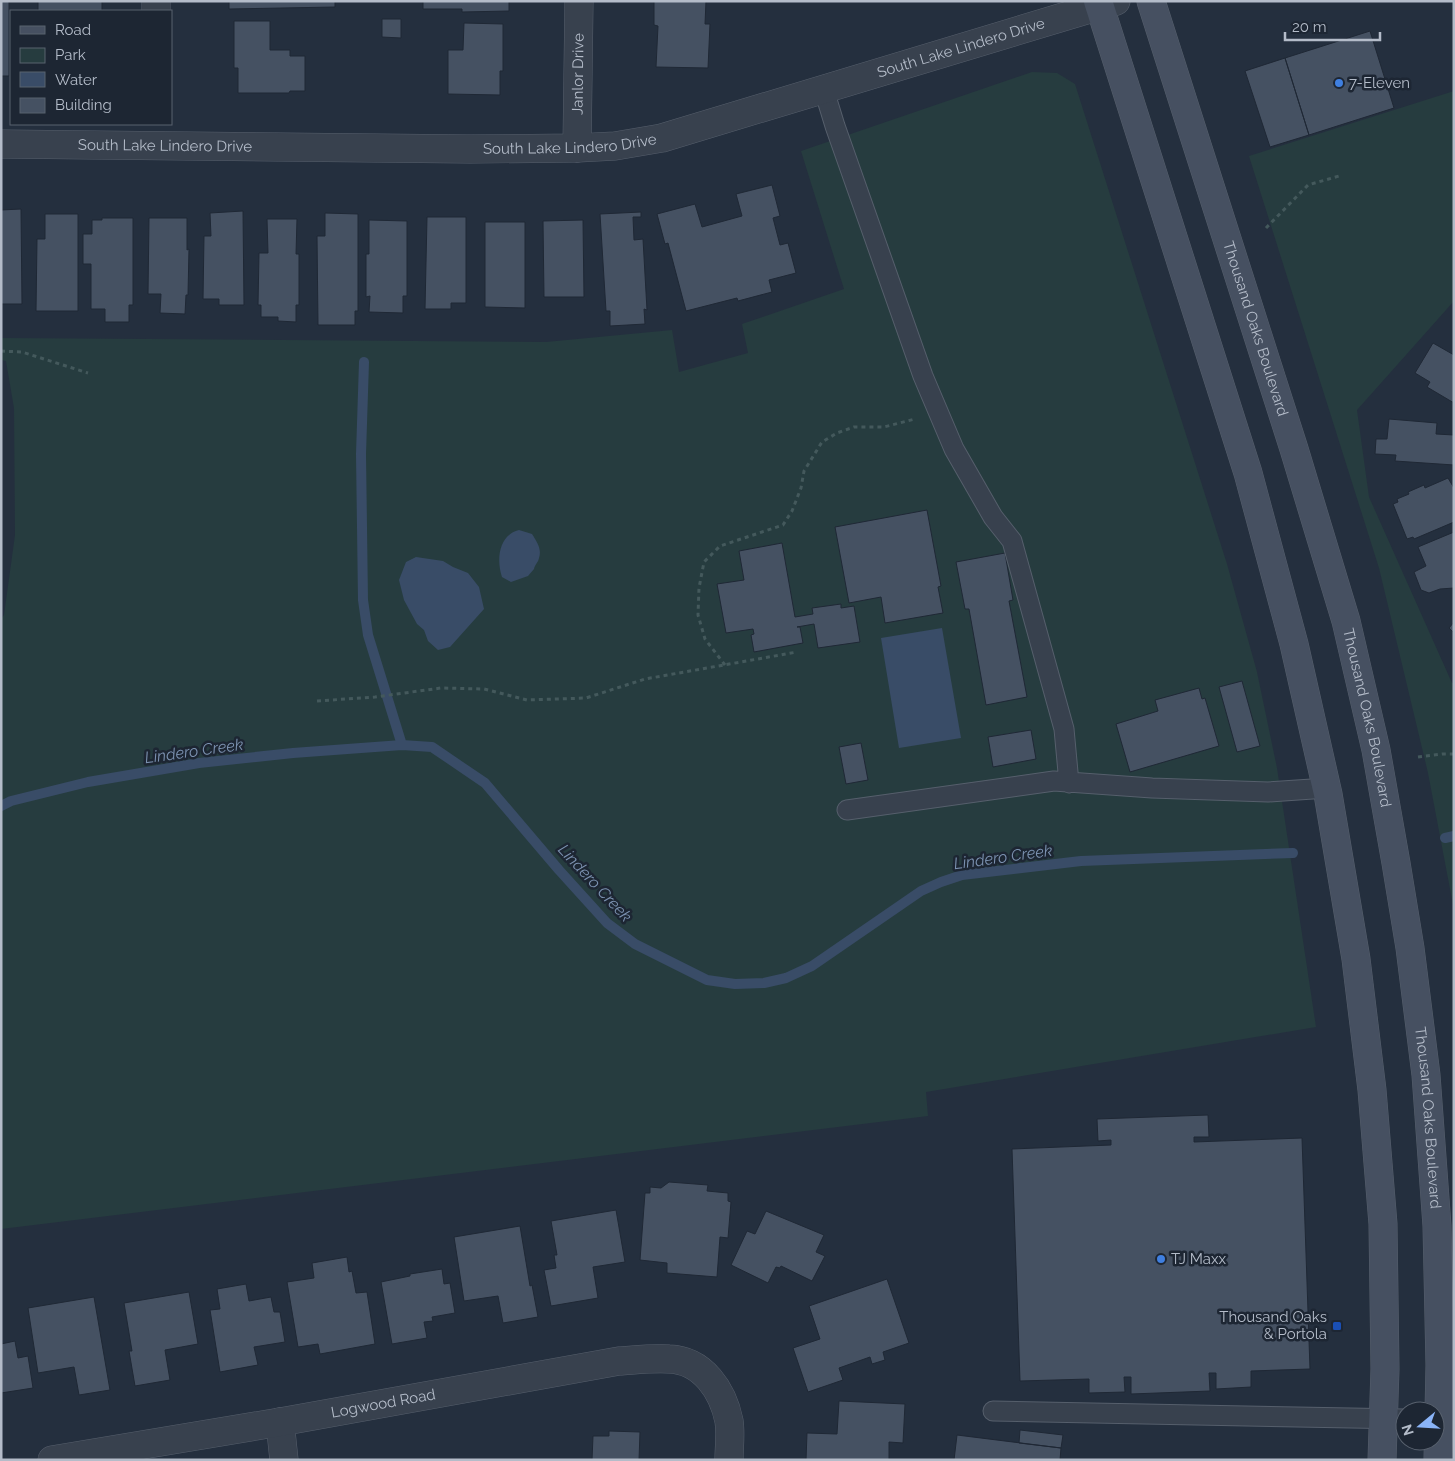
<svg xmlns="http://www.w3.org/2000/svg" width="1455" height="1461" font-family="Raleway,sans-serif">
<rect width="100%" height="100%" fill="#242f3e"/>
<path fill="#263c3f" d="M1032,72L1057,73L1075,84L1227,564L1257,672L1277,768L1316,1027L926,1092L928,1116L1,1229V619L4,615L15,535L14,408L6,361L1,360V338L546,342L672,330L679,372L748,353L742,324L844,289L801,151Z
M1454,91V301L1357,410L1369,497L1452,683H1454V910L1428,773L1379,568L1249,156Z"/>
<path fill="#394c67" d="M519,530L532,534C537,542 542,549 539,558C538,563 535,564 534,569L528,576L511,582L502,577C496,559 499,535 519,530Z
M416,557L443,561L453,567L468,573L479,587L484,609L450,647L438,650L428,641L424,630L417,624L404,600L399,580L406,562Z
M942,628L961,738L899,748L881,638Z"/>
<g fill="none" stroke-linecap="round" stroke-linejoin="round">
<path stroke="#394c67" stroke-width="10" d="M364,362L361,454L363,600L368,635L402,745
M1,806L11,801L88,782L199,763L293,753L402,745L432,747L485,783L559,870L607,923L635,944L707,980L735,984L764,983L786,978L812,966L921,891L941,882L962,875L1081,861L1293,853
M1445,838L1454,836"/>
</g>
<path fill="#455162" stroke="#1f2835" d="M1,1H9V76H1Z
M38,1H102V11H38Z
M229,1H335V7L229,9Z
M423,1H509V11L462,12V9H423Z
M654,1H706L705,24H710L708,68L656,67L658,26L654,25Z
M382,19H401V38L382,37Z
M234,21H270V50H290V56H305V91H290L289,93H238V68H234Z
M464,23L503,24V71H500V95L448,94V50H463Z
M1370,31L1394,108L1309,135L1285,58Z
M1285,58L1309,135L1270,147L1245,71Z
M772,185L780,216L773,218L780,245L788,243L796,273L769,280L772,292L738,301L737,298L686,311L668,243L665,244L657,214L695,204L702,227L742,216L736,194Z
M21,209L22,304H1V210Z
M243,211L244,305H219V299H203L204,236H211L210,213Z
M641,212V217H633L634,240L643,239L647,310L644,309L645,324L610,326V311H606L600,214Z
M325,213L358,214V311H355V325H318L317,236H325Z
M45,214H78V311H36L37,239H45Z
M427,217H466V303H451V309H425Z
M102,218H133V305H129V322H105V309H91V264H83V234H92V220H102Z
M149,218H187V250L189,249L188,295H186L185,314L160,313L161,294H148Z
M267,219H297L296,254H299V305H296V322L278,321V317H261V305H258L259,253H268Z
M369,220L407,221V296H403V313L369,312L370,296L366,297V254H369Z
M583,220L584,297H544L543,221Z
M485,222H525V308L485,307Z
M1433,343L1454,355V403L1427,387L1430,382L1415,373Z
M1389,419L1437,423L1436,434L1454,435V465L1395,461L1396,455L1375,454L1376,439H1387Z
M1448,478L1454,488V522L1414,539L1413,537L1407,539L1393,504L1398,502L1397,499L1409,494L1408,492L1424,485L1425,488Z
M927,510L941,586L938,587L943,613L885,623L881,597L849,603L835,527Z
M1454,532V588L1440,589L1429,593L1421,590L1414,572L1426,566L1418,547Z
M782,543L795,617L813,614L812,608L841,604V608L854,606L860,642L818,648L814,624L797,627H800L803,643L754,652L751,635L754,634L753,629L726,633L717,584L744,580L739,551Z
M1005,553L1013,600L1009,601L1027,697L986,705L969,609H965L956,562Z
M1454,622V633L1449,628Z
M1242,681L1260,746L1237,752L1219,687Z
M1199,688L1202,699L1205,698L1219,746L1130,772L1116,724L1158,711L1155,700Z
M1031,730L1036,759L993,767L988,737Z
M861,743L868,780L846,784L839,747Z
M1208,1115L1209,1137H1194V1142L1302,1138L1310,1369L1251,1371V1387L1216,1389V1373H1209L1210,1391L1131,1394V1377H1124L1125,1392L1089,1393V1379L1020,1381L1012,1149L1111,1145V1140L1098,1141L1097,1119Z
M669,1182L708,1185L707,1191L728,1193V1201L731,1202L728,1238L720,1237L717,1277L667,1273V1263L640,1260L645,1193H650V1187L661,1188Z
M616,1210L625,1262L593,1267L598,1298L551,1306L544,1270L556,1268L554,1255H557L551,1221Z
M766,1211L824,1235L816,1252L825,1256L812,1281L781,1266L780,1268L776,1267L768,1283L731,1265L747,1231L755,1234Z
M520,1226L530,1286L532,1285L538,1317L503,1323L498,1296L464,1301L454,1237Z
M347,1257L349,1272L352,1271L356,1293L367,1292L375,1344L320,1354L318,1344L298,1347L287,1282L314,1278L312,1263Z
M442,1269L444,1284L450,1283L455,1313L432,1317L433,1321L424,1322L427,1338L392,1344L381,1282L410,1276V1274Z
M887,1279L909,1343L883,1352L885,1360L872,1364L870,1357L839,1368L843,1380L808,1392L793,1348L820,1339L809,1306Z
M246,1284L249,1301L271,1297L274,1312H280L285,1342L254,1347L258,1365L220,1372L210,1310L220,1309L217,1289Z
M189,1292L198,1344L165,1350L170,1380L135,1386L129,1351H132L124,1303Z
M94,1297L110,1390L79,1395L74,1367L38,1373L28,1308Z
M15,1341L18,1358L28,1356L33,1388L1,1393V1344Z
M839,1401L905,1404L903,1443L889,1442V1460H806L807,1433L837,1434Z
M1020,1430L1063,1435L1061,1448L1019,1443Z
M609,1431L640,1432L639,1460H592L593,1436H609Z
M957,1435L1061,1448L1060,1460H954Z"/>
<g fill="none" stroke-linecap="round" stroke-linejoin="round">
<g stroke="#565f6c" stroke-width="21">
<path id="service" d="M824,90L835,126L923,376L954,449L993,517L1012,541L1064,729L1069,783
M847,810L1054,781L1152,788L1268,792L1327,788
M993,1411L1405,1419"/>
</g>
<g stroke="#565f6c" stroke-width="29">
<g id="minor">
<path d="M156,1V11"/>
<path id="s1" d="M1,144L470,149L577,148L615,146L662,138L1116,1"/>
<path id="s2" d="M577,148L579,1"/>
<path d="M280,1422L284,1460"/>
<path id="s3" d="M52,1460L280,1422L619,1361C635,1360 653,1358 669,1359C703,1360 723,1391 729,1421C731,1433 729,1447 729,1460"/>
</g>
</g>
<g stroke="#565f6c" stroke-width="29">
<g id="secondary">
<path d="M1098,1L1248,473L1294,644L1328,794L1356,959L1372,1090L1383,1224L1385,1369L1382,1460"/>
<path id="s4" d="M1151,1L1294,449L1346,621L1376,750L1396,863L1410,948L1426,1075L1437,1226L1440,1365L1438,1460"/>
</g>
</g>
<path stroke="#44595c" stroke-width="3" stroke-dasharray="4 4" stroke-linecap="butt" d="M1266,228L1308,185L1339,176
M1,351L22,352L88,373
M725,665L705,639L698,615L699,588L704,562L720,546L783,525L792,511L801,488L804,471L822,442L837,433L854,427H884L915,419
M317,701L375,697L441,688L484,689L527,700L586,698L645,679L797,652
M1418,757L1442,754H1454"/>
<use href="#service" stroke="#38414e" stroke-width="19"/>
<use href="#minor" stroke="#38414e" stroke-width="28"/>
<use href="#secondary" stroke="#465061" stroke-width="28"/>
</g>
<g fill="#3f7fe0" stroke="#1d2633" stroke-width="2">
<circle cx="1339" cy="83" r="5"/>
<circle cx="1161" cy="1259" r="5"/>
</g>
<rect fill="#1a4fb4" stroke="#1d2633" stroke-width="2" x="1332" y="1321" width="10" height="10" rx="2.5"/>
<g text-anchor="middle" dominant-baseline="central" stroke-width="5" stroke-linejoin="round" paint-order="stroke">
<g font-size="15" fill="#b4bcc9" stroke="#1d2633">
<text stroke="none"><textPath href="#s1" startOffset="974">South Lake Lindero Drive</textPath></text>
<text stroke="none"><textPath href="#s2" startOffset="74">Janlor Drive</textPath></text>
<text stroke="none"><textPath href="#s1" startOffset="569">South Lake Lindero Drive</textPath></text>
<text stroke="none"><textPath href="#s1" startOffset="164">South Lake Lindero Drive</textPath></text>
<text stroke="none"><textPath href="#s4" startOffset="344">Thousand Oaks Boulevard</textPath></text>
<text stroke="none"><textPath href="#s4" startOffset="749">Thousand Oaks Boulevard</textPath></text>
<text stroke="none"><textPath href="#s4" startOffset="1154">Thousand Oaks Boulevard</textPath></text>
<text stroke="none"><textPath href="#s3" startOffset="336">Logwood Road</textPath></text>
</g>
<g font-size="15" fill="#b4bcc9" stroke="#1d2633" text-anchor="start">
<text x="1349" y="83">7-Eleven</text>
<text x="1171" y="1259">TJ Maxx</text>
<text x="1327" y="1317" text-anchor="end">Thousand Oaks<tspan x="1327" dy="17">&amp; Portola</tspan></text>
</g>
<g font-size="16" font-style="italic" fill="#7c92b1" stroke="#1d2633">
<text transform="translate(194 751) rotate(-8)">Lindero Creek</text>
<text transform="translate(1003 857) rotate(-8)">Lindero Creek</text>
<text transform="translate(595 883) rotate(47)">Lindero Creek</text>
</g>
</g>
<rect width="1455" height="1461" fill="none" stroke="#b4bcc9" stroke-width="5"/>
<rect x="10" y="10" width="162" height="115" fill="#1d2633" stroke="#59626f"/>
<rect x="20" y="26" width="25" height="8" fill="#465061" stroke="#59626f"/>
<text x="55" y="35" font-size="15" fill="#b4bcc9">Road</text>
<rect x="20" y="48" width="25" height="15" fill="#263c3f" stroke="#59626f"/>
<text x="55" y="60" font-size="15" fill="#b4bcc9">Park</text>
<rect x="20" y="72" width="25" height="15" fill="#394c67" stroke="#59626f"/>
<text x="55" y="85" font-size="15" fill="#b4bcc9">Water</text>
<rect x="20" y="98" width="25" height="15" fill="#455162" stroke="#59626f"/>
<text x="55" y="110" font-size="15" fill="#b4bcc9">Building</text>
<g transform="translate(1420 1426) rotate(252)"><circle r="24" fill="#1d2633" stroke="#59626f"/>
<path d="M0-4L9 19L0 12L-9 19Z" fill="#8ab4f8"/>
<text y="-8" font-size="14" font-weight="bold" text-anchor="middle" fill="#b4bcc9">N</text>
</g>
<path d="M1285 32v8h95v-8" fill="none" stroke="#b4bcc9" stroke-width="2.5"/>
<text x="1292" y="32" font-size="15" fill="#b4bcc9" stroke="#1d2633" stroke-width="4" paint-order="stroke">20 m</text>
</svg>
